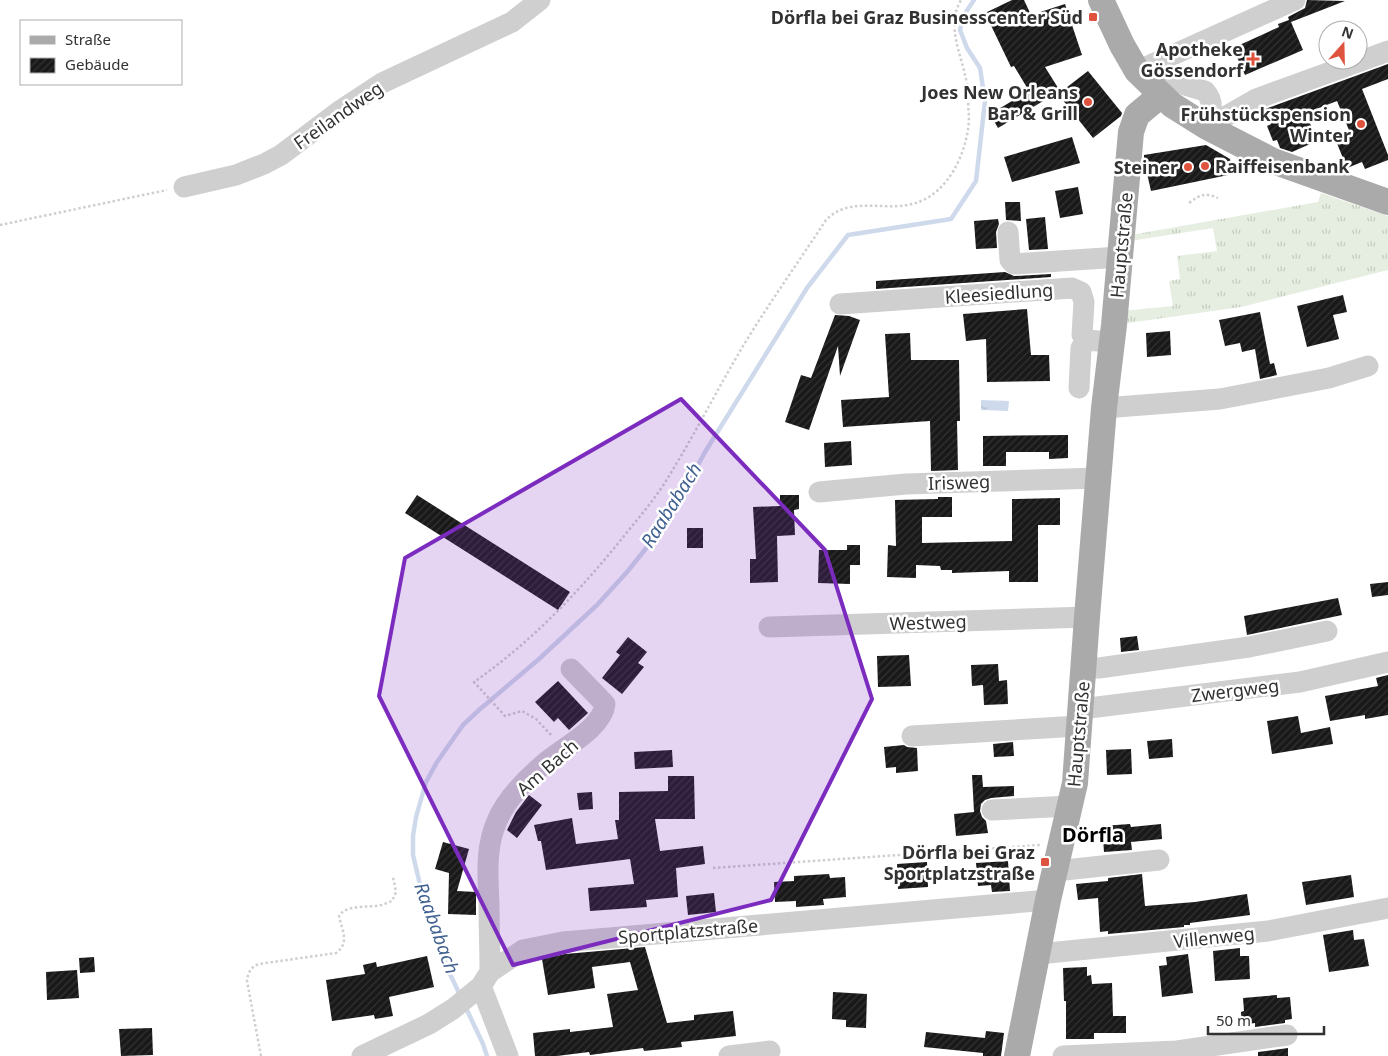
<svg xmlns="http://www.w3.org/2000/svg" width="1388" height="1056" font-family="'Noto Sans',sans-serif">
<defs>
<pattern id="grass-tufts" width="24" height="20" patternUnits="userSpaceOnUse" patternTransform="scale(1.25)"><rect width="24" height="20" fill="#e5eee1"/><path d="M3 7l-1-3M5 7V3M7 7l1-3M15 17l-1-3M17 17v-4M19 17l1-3" fill="none" stroke="#c5cdc2"/></pattern>
<pattern id="water-ripples" width="26" height="14" patternUnits="userSpaceOnUse" patternTransform="scale(1.25)"><rect width="26" height="14" fill="#cedaec"/><path d="M2 4q2-2 4 0t4 0M15 11q2-2 4 0t4 0" fill="none" stroke="#b1bccb"/></pattern>
<pattern id="building-hatch" width="6" height="6" patternUnits="userSpaceOnUse" patternTransform="scale(1.25)"><rect width="6" height="6" fill="#191919"/><path d="M-1 1l2-2M0 6l6-6M5 7l2-2" fill="none" stroke="#323232"/></pattern>
</defs>
<rect width="100%" height="100%" fill="#fff"/>
<path fill="url(#grass-tufts)" d="M1321,193L1388,216V270L1241,307L1121,324L1123,311L1173,306L1169,281L1180,279L1177,256L1217,251L1213,228L1130,241L1131,235L1318,202Z"/>
<path fill="url(#water-ripples)" d="M981,400L1009,401L1008,411L981,410Z"/>
<g fill="none" stroke-linecap="round" stroke-linejoin="round">
<path stroke="#cedaec" stroke-width="4.5" d="M460,995L449,972L426,910L413,855V836L416,817L426,782L437,762L463,725L479,710L539,659L597,605L627,572L660,531L672,513L705,452L807,288L848,235L951,219L976,181L985,101L980,68L967,48L960,30L964,15L974,0
M465,1006L483,1044L487,1056"/>
</g>
<path fill="url(#building-hatch)" d="M1012,0H1024L1031,15L1065,4L1082,55L1045,67L1060,91L998,128L990,114L1029,91L1014,66L1011,67L985,13Z
M1307,0L1345,1L1291,22L1303,50L1245,75L1233,48L1279,27L1278,24L1289,20L1288,17L1305,8Z
M1388,64V79L1362,89L1388,155V160L1365,169L1362,162L1347,168L1336,141L1351,135L1337,101L1306,113L1315,136L1308,139L1310,144L1292,152L1280,148L1277,140L1273,141L1267,126L1271,124L1265,109Z
M1088,71L1122,113L1121,116L1093,138L1058,94Z
M1072,137L1080,163L1012,182L1004,157Z
M1206,145L1230,159L1233,174L1151,191L1144,160V155Z
M1078,187L1083,214L1060,218L1055,191Z
M1005,202H1020L1021,221L1006,220Z
M1045,217L1048,249L1029,250L1026,219Z
M998,219L999,224L996,232L997,248L976,249L974,221Z
M1005,272L1014,276L1051,274V277L876,289V281Z
M1343,295L1347,312L1333,315L1339,339L1307,347L1297,306Z
M1027,309L1031,355H1049L1050,381L987,382L986,339L966,341L963,314Z
M1260,312L1270,364L1274,363L1277,375L1260,379L1255,349L1242,352L1240,343L1225,346L1219,320Z
M835,315L849,316L860,320L840,376L838,346L809,430L785,422L801,375L811,378Z
M1170,331L1171,355L1147,357L1146,333Z
M910,333L911,360H959L960,421H957L958,470L931,471L930,421L843,427L841,400L889,397L885,334Z
M1068,435V458L1049,459V452H1006V466H983V436Z
M851,441L852,465L825,467L824,443Z
M417,495L570,592L558,610L405,513Z
M780,495H799V509L794,510L795,535L777,536L778,582L750,583V559H756L753,507L780,506Z
M938,497H952V517H922V543L1012,541V499L1060,498V525H1038V582H1009V571L952,573V570H941L940,566L916,565V578L887,577L888,545L896,546L895,500L938,499Z
M687,528H703V548H687Z
M847,545H860V565H850V584L818,583L819,550H847Z
M1388,582V595L1372,597L1370,584Z
M1338,598L1342,615L1247,635L1244,616Z
M1137,636L1139,650L1121,652L1120,638Z
M628,637L647,652L638,663L644,667L622,694L602,678L620,655L616,652Z
M909,655L911,686L878,687L877,656Z
M998,664L999,681L1007,680L1008,704L984,705L983,685L972,686L971,665Z
M1388,675V715L1365,719V715L1330,721L1325,696L1378,686L1376,678Z
M558,681L588,713L569,730L558,718L554,722L535,702Z
M1298,716L1301,733L1330,727L1333,744L1272,754L1267,721Z
M1172,739L1173,757L1149,759L1147,741Z
M1013,742L1014,756L994,757L993,744Z
M904,745L907,747L917,748L918,771L896,773V767L886,768L884,747Z
M1131,749L1132,774L1107,775L1106,750Z
M672,750L673,767L635,769L634,752Z
M972,775H982L983,787L1014,786V796L991,798L985,800L981,804L980,811L982,817L986,821L988,833L956,836L954,814L974,812Z
M668,776H694L695,819H655L660,851L703,846L705,864L676,868L678,897L646,900L647,907L590,911L588,888L634,884L630,859L546,870L541,841H538L534,825L572,818L576,844L618,839L615,820H619V792L668,791Z
M592,792L593,809L579,810L577,793Z
M529,795L542,805L517,838L507,830L516,812Z
M1130,824L1131,827L1161,824L1162,839L1131,842L1132,850L1104,852L1102,826Z
M443,842L469,849L457,891L476,892V915L448,914L449,873L435,869Z
M1008,861L1010,891L992,892L991,885L978,886L976,863Z
M927,862L928,887L898,889L897,864Z
M829,874L830,878L845,877L846,897L823,899L824,905L796,907V901L775,902L774,882L794,881V876Z
M1142,874L1145,906L1195,902L1247,894L1250,915L1190,923V925H1184V927L1108,934V931L1100,932L1098,898L1078,900L1076,884L1108,881V878Z
M1351,875L1354,897L1306,905L1302,882Z
M714,893L716,912L688,915L686,896Z
M1353,930L1354,940L1364,939L1369,966L1329,972L1323,935Z
M645,947L667,1023L694,1020V1015L733,1011L736,1036L681,1042L682,1047L644,1051L643,1048L590,1055L589,1052L557,1056H535L533,1033L570,1029V1032L613,1027L607,994L638,990L630,962L592,967L595,988L548,995L542,959L565,954Z
M1240,948V956H1249L1250,979L1215,981L1213,951Z
M1188,954L1193,993L1162,997L1159,966L1167,965L1166,957Z
M427,956L434,987L389,997L393,1016L375,1019L374,1015L332,1021L326,980L365,974L363,965L376,962L377,967Z
M94,957L95,972L80,973L79,958Z
M1087,967V976L1091,975L1092,984L1112,983L1113,1016H1126V1033H1094V1039H1066V1001H1064L1063,968Z
M77,970L79,998L47,1000L46,972Z
M833,992L867,994L866,1028L846,1027V1020L832,1019Z
M1277,995V998L1290,997L1292,1019L1285,1020V1023L1255,1027V1023L1242,1025L1241,1012L1244,1011L1243,998Z
M152,1028L153,1055L121,1056L119,1029Z
M986,1031L1004,1033L1001,1056H983V1053L924,1047L926,1032L985,1038Z
M1288,1048V1056H1258V1052Z"/>
<g fill="none" stroke-linecap="round" stroke-linejoin="round">
<path stroke="#cfcfcf" stroke-width="2.5" stroke-dasharray="2.5 2.5" stroke-linecap="butt" d="M1189,203C1200,195 1204,192 1218,198
M0,225L167,190
M551,735L536,719L522,711L505,716L474,682C530,643 577,594 620,541C635,522 651,504 664,484C695,435 720,383 751,333C775,295 801,258 826,220C861,184 914,236 954,170C963,154 969,134 969,116C968,106 968,95 967,85C963,57 945,27 961,0
M713,868L1041,845
M261,1056L247,981C248,972 251,967 259,964L336,953C350,943 342,930 339,916C346,904 369,908 381,905C385,904 389,902 392,901L396,892L393,877"/>
<path stroke="#cfcfcf" stroke-width="21" d="M1137,71L1295,0
M1137,71L1205,91C1215,102 1211,113 1207,127
M1207,127L1256,99L1388,51
M184,187L236,175L264,164L281,155L341,110L382,83L512,22L540,0
M1008,232L1010,260L1014,264L1120,257
M840,304L1072,288L1081,292L1084,302L1082,335L1086,340L1111,342
M1079,388L1081,348L1086,340
M1104,408L1220,399L1329,378L1368,366
M819,492L906,484L1099,478
M769,627L1087,617
M1084,668H1099L1249,647L1327,631
M1081,709L1300,682L1388,662
M912,736L1079,726
M992,810L1070,806
M1055,871L1159,860
M1038,954L1268,931L1388,908
M490,972C490,949 489,927 489,904C488,876 485,848 497,821C506,799 526,779 545,763C562,748 603,728 605,704L571,669
M481,986L508,1056
M362,1056L429,1024L453,1009L481,986L490,972L523,950L563,942L1048,900
M729,1056L770,1051
M1063,1056L1177,1051L1287,1035"/>
<path stroke="#aaa" stroke-width="26" d="M1101,0L1122,45L1137,71L1172,105L1207,127L1273,161L1388,202
M1017,1056L1048,900L1075,783L1087,617L1104,408L1114,325L1131,132L1137,115L1161,95"/>
</g>
<path fill="#7b2cbf" fill-opacity="0.2" stroke="#7b2cbf" stroke-width="4" stroke-linejoin="round" d="M681,399L825,550L872,699L771,900L513,965L379,696L405,558Z"/>
<g fill="#df533e" stroke="#fff" stroke-width="2">
<rect x="1088" y="12" width="10" height="10" rx="2.5"/>
<path d="M1250.5 51.5h5v5h5v5h-5v5h-5v-5h-5v-5h5z"/>
<circle cx="1088" cy="102" r="5"/>
<circle cx="1361" cy="124" r="5"/>
<circle cx="1205" cy="166" r="5"/>
<circle cx="1188" cy="167" r="5"/>
<rect x="1040" y="857" width="10" height="10" rx="2.5"/>
</g>
<g text-anchor="middle" dominant-baseline="central" stroke-width="5" stroke-linejoin="round" paint-order="stroke">
<g font-size="18" font-weight="bold" fill="#323232" stroke="#fff" text-anchor="end">
<text x="1083" y="17">Dörfla bei Graz Businesscenter Süd</text>
<text x="1243" y="49">Apotheke<tspan x="1243" dy="21">Gössendorf</tspan></text>
<text x="1078" y="92">Joes New Orleans<tspan x="1078" dy="21">Bar &amp; Grill</tspan></text>
<text x="1351" y="114">Frühstückspension<tspan x="1351" dy="21">Winter</tspan></text>
<text x="1215" y="166" text-anchor="start">Raiffeisenbank</text>
<text x="1178" y="167">Steiner</text>
<text x="1035" y="852">Dörfla bei Graz<tspan x="1035" dy="21">Sportplatzstraße</tspan></text>
</g>
<g font-size="18" fill="#323232" stroke="#fff">
<text transform="translate(338 115) rotate(-35)">Freilandweg</text>
<text transform="translate(1121 245) rotate(-85)">Hauptstraße</text>
<text transform="translate(999 293) rotate(-4)">Kleesiedlung</text>
<text transform="translate(959 482) rotate(-2)">Irisweg</text>
<text transform="translate(928 622) rotate(-2)">Westweg</text>
<text transform="translate(1235 690) rotate(-7)">Zwergweg</text>
<text transform="translate(1078 734) rotate(-85)">Hauptstraße</text>
<text transform="translate(547 767) rotate(-41)">Am Bach</text>
<text transform="translate(688 931) rotate(-5)">Sportplatzstraße</text>
<text transform="translate(1214 937) rotate(-6)">Villenweg</text>
</g>
<g font-size="19" font-style="italic" fill="#426292" stroke="#fff">
<text transform="translate(671 505) rotate(-58)">Raababach</text>
<text transform="translate(437 928) rotate(70)">Raababach</text>
</g>
<g font-size="20" font-weight="bold" fill="#000" stroke="#fff">
<text x="1093" y="834">Dörfla</text>
</g>
</g>
<rect x="20" y="20" width="162" height="65" fill="#ffffff" stroke="#adadad"/>
<rect x="30" y="36" width="25" height="8" fill="#aaaaaa" stroke="#adadad"/>
<text x="65" y="45" font-size="15" fill="#323232">Straße</text>
<rect x="30" y="58" width="25" height="15" fill="url(#building-hatch)" stroke="#adadad"/>
<text x="65" y="70" font-size="15" fill="#323232">Gebäude</text>
<g transform="translate(1343 45) rotate(20)"><circle r="24" fill="#ffffff" stroke="#adadad"/>
<path d="M0-4L9 19L0 12L-9 19Z" fill="#df533e"/>
<text y="-8" font-size="14" font-weight="bold" text-anchor="middle" fill="#323232">N</text>
</g>
<path d="M1208 1026v8h116v-8" fill="none" stroke="#323232" stroke-width="2.5"/>
<text x="1216" y="1026" font-size="15" fill="#323232" stroke="#ffffff" stroke-width="4" paint-order="stroke">50 m</text>
</svg>
